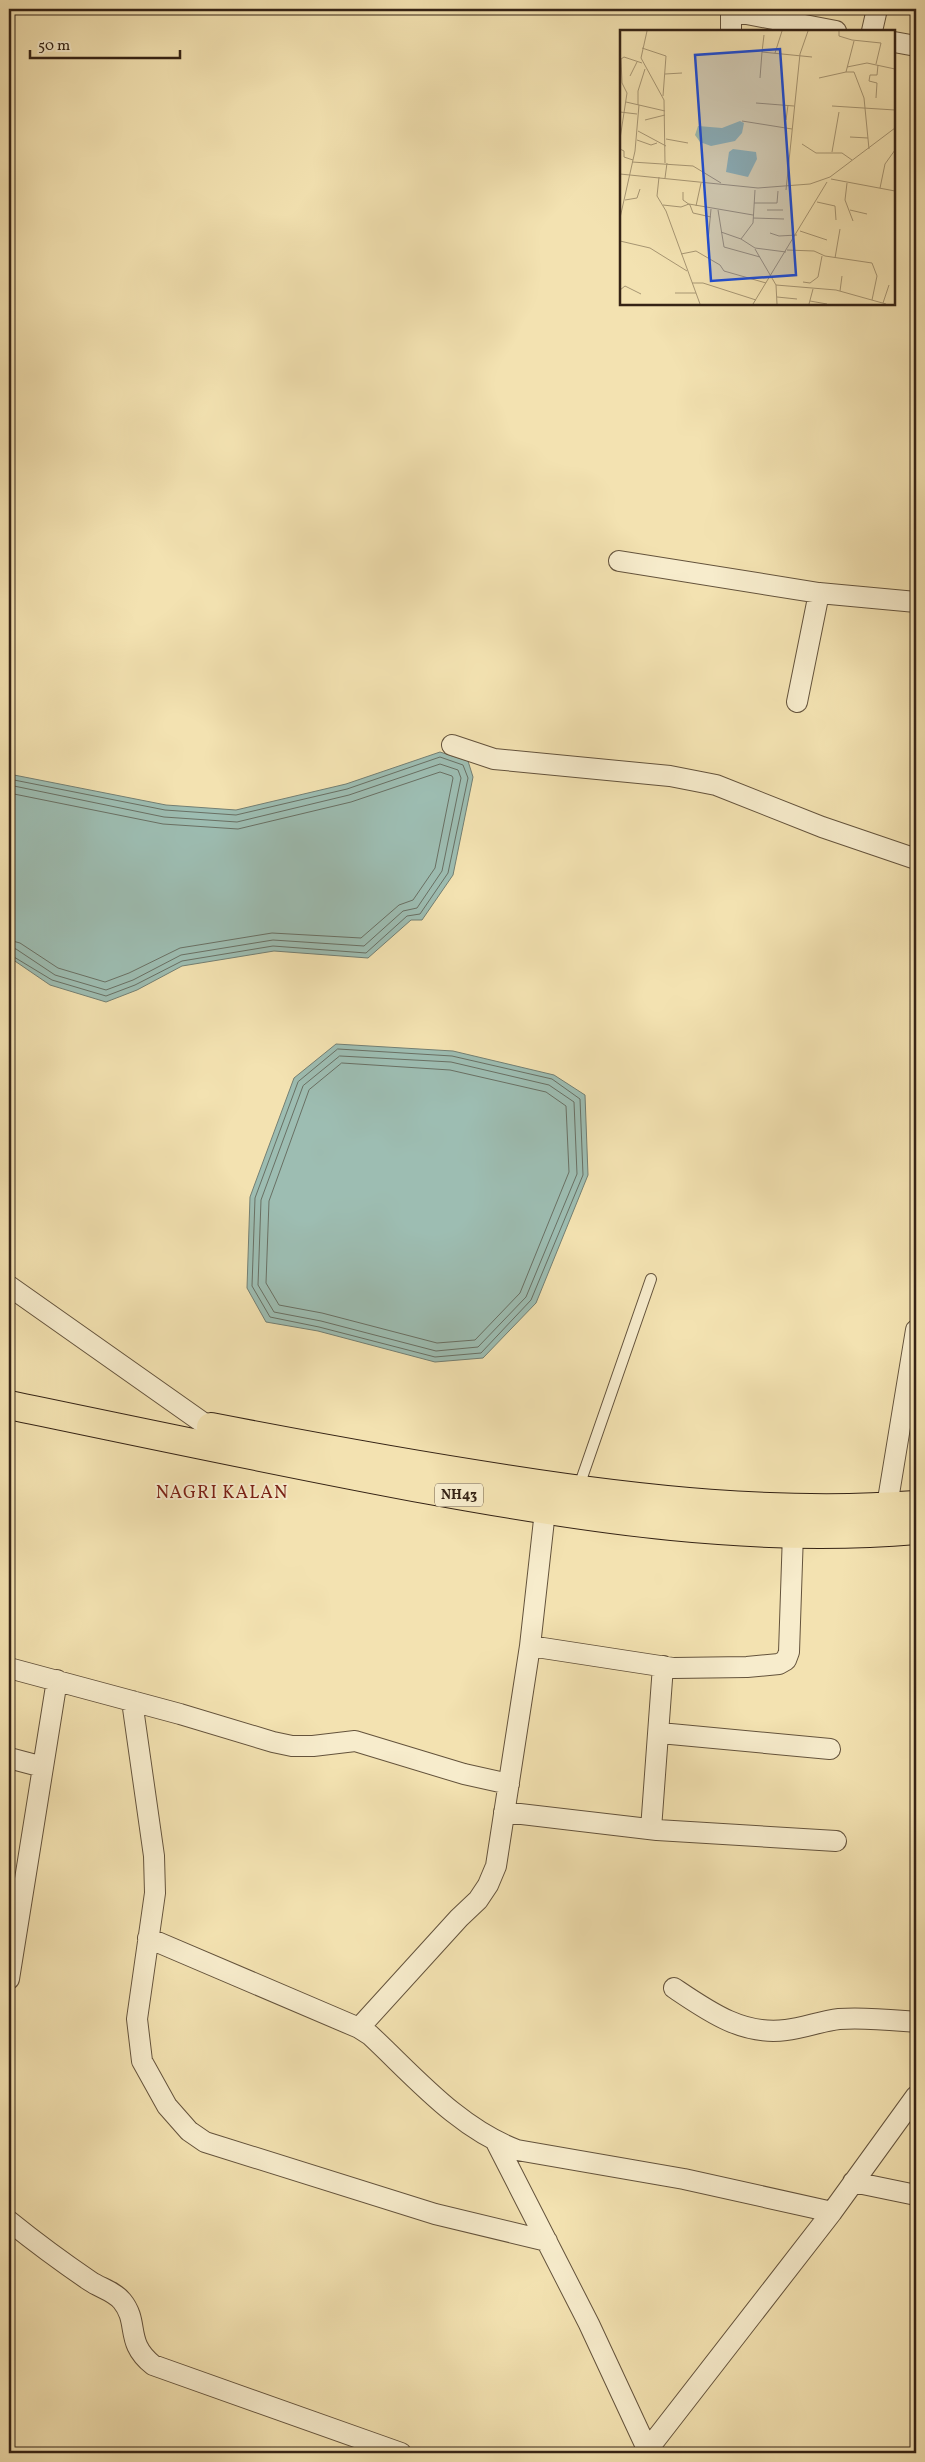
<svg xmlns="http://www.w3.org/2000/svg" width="925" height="2462" font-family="Vollkorn,serif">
<rect width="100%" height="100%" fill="#f3e2b1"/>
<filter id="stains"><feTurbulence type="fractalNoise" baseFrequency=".004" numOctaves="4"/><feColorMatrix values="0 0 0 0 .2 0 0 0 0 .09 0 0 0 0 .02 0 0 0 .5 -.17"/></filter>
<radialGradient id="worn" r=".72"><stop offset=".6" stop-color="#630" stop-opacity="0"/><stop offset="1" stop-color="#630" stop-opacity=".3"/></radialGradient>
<path fill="#9dbdb2" stroke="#737f73" d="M440,752L468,761L473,777L453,875L422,920H411L368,958L274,951L182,966L137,990L106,1002L50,985L9,957V774L166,805L236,810L346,784Z
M336,1044L453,1051L554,1075L585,1095L588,1175L536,1303L483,1358L435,1362L318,1331L266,1322L247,1288L250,1197L294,1078Z"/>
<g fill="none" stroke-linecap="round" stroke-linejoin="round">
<path stroke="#697064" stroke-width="1" d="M9,779L165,810L236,815L347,789L440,757L463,765L468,778L448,873L420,914L407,916L366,953L273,946L182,961L135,985L106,996L52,980L9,954
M9,785L164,817L237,822L349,795L440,764L458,770L461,778L442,871L417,908L403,911L364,946L273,940L181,955L133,980L106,990L55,975L16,949L9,947
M9,793L163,824L238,829L351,802L440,772L452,776L453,778L435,868L413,900L399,905L361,938L272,933L180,948L129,973L105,982L58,968L20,943L9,940
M338,1049L452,1056L552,1079L580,1099L583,1175L531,1300L481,1353L435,1357L319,1327L270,1317L252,1286L255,1198L298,1082Z
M340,1056L451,1062L549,1085L574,1102L577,1174L526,1297L478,1347L436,1351L321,1321L274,1312L258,1285L261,1200L303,1086Z
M342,1063L450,1070L546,1092L566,1106L569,1172L520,1293L475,1340L437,1343L322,1313L279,1305L266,1283L269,1201L309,1090Z"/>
<g stroke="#64533c" stroke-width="12">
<path id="service" d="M578,1489L651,1279"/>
</g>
<g stroke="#64533c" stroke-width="22">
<path id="minor" d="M732,9L731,11L836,31
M731,31V11
M872,31L877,9
M894,42L916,46
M619,561L819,593L916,602
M797,702L819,593
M452,745L494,759L670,776L716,785L822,827L916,859
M9,1286L209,1427
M885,1518L916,1330
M530,1646L673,1668L747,1667L779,1664L786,1660L789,1652L793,1533
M9,1668L180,1714L273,1742L292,1746H313L355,1741L464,1774L509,1784
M132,1701L154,1856L155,1893L137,2019L142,2061L167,2106L189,2131L205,2142L435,2214L547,2241
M660,1733L830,1749
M9,1758L43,1767
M504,1812L657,1830L836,1841
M651,1829L663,1666
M148,1938L359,2028L370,2035C415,2077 458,2128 517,2150L684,2179L832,2212
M9,1979L57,1680
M674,1988C708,2011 743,2036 786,2030C804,2028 821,2021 839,2019C865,2017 891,2020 916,2022
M359,2028L459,1918L478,1900L488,1885L496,1866L530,1646L545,1511
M496,2142L589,2324L649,2453
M853,2182L916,2195
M9,2221C35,2242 62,2262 90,2281C100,2288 114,2291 122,2301C140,2323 124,2342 153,2365L401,2453
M645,2453L832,2212L916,2096"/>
</g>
<g stroke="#352315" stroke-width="30">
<path id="trunk" d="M9,1405C149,1434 289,1464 430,1490C589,1519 754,1544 916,1530
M211,1427C309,1446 407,1464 506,1479C641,1500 779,1515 916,1505"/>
</g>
<use href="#service" stroke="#f7eccc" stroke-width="10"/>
<use href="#minor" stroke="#f7eccc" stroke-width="20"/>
<use href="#trunk" stroke="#f3e2b1" stroke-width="28"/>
</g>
<g text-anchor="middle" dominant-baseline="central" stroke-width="4" stroke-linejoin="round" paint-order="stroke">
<rect fill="#f7eccc" stroke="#6f5f4c" stroke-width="1" x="435" y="1483.5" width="48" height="23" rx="4"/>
<g font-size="14" font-weight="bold" fill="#352315">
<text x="459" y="1495">NH43</text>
</g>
<g font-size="18" letter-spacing="1" fill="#7a1f14" stroke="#f7eccc">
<text x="222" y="1493">NAGRI KALAN</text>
</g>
</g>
<g transform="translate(620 30)">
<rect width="275" height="275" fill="#f3e2b1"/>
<path d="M120,91L124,93L122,103L115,111L91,116L80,112L75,105L78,96L102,98ZM113,119L136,122L137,129L128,147L106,142L109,122Z" fill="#9dbdb2"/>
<path fill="none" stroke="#a79673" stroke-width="1" d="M27,1L21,28L44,70L45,133M219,1V6L232,10L261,13L256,34M144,5L142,22L192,27M22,18L46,26L43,66M155,23L162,1M227,37L247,33L275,39M226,42H234L244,68L249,119M45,44L62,43M10,46L17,32M140,48L142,22M199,48L226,42L234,11M256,68L257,53L249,51L250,45H257L258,35M6,72L45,81M136,73L174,76M18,75V61L25,39M212,76L275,80M0,82L17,84M25,90L45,85M166,90L168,75M122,91L172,99M18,101L46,116M230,107L248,108M0,109L7,63L2,53L1,29L4,27L22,33M46,109L68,113M17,110L31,115L37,113M182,114L196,123H222L232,130M0,119L4,121V127L13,130M212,122L219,82M12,132L73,136L101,153M0,144L138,158L190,154L210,147L275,98M39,147L37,166L46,181L80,274M45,148L47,133M211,149L275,161M227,153L225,170L233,191M260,158L265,134L275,120M166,160L180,24L188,1M63,162V170L70,175L73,183L91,187M5,170L17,168L20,159M197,172L215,176L216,190M134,173H157L158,161M43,175L61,177L69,174L133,185M76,176L81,153M98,180L104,217L140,227M147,180H163M230,180L247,184M0,188L15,121L19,75M133,188L164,189M180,201L207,210M101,202L121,209L135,218L166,222M150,203L159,206L177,205M121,209L133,193L135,160M0,211L30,218L67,241M88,211L91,179M135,219L156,255L157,274M167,220L194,221L205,226L252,233L257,246L252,270M61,224L76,221L100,235L104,241L146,253M215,228L220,199M183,252L190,253L198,247L202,226M72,253H83L136,270M156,255L216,260L266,274M0,260L5,256L21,264M220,261L222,246M55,263H76M157,267L177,269M190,271L207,274M263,273L269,255M133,274L207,152M189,274L193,259"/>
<path fill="#1d4ed8" fill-opacity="0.15" stroke="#1d4ed8" stroke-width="2.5" d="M160,19L176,245L91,251L75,25Z"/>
<rect width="275" height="275" fill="none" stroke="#352315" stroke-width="2.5"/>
</g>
<rect width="925" height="2462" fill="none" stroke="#f3e2b1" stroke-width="30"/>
<rect x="10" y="10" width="905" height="2442" fill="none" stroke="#352315" stroke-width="2.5"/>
<rect x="15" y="15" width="895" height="2432" fill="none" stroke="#352315"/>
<path d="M30 50v8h150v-8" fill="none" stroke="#352315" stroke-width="2.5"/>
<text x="38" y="50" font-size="15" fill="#352315" stroke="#f7eccc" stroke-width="4" paint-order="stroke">50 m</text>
<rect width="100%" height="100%" filter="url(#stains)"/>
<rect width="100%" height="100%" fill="url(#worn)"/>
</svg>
